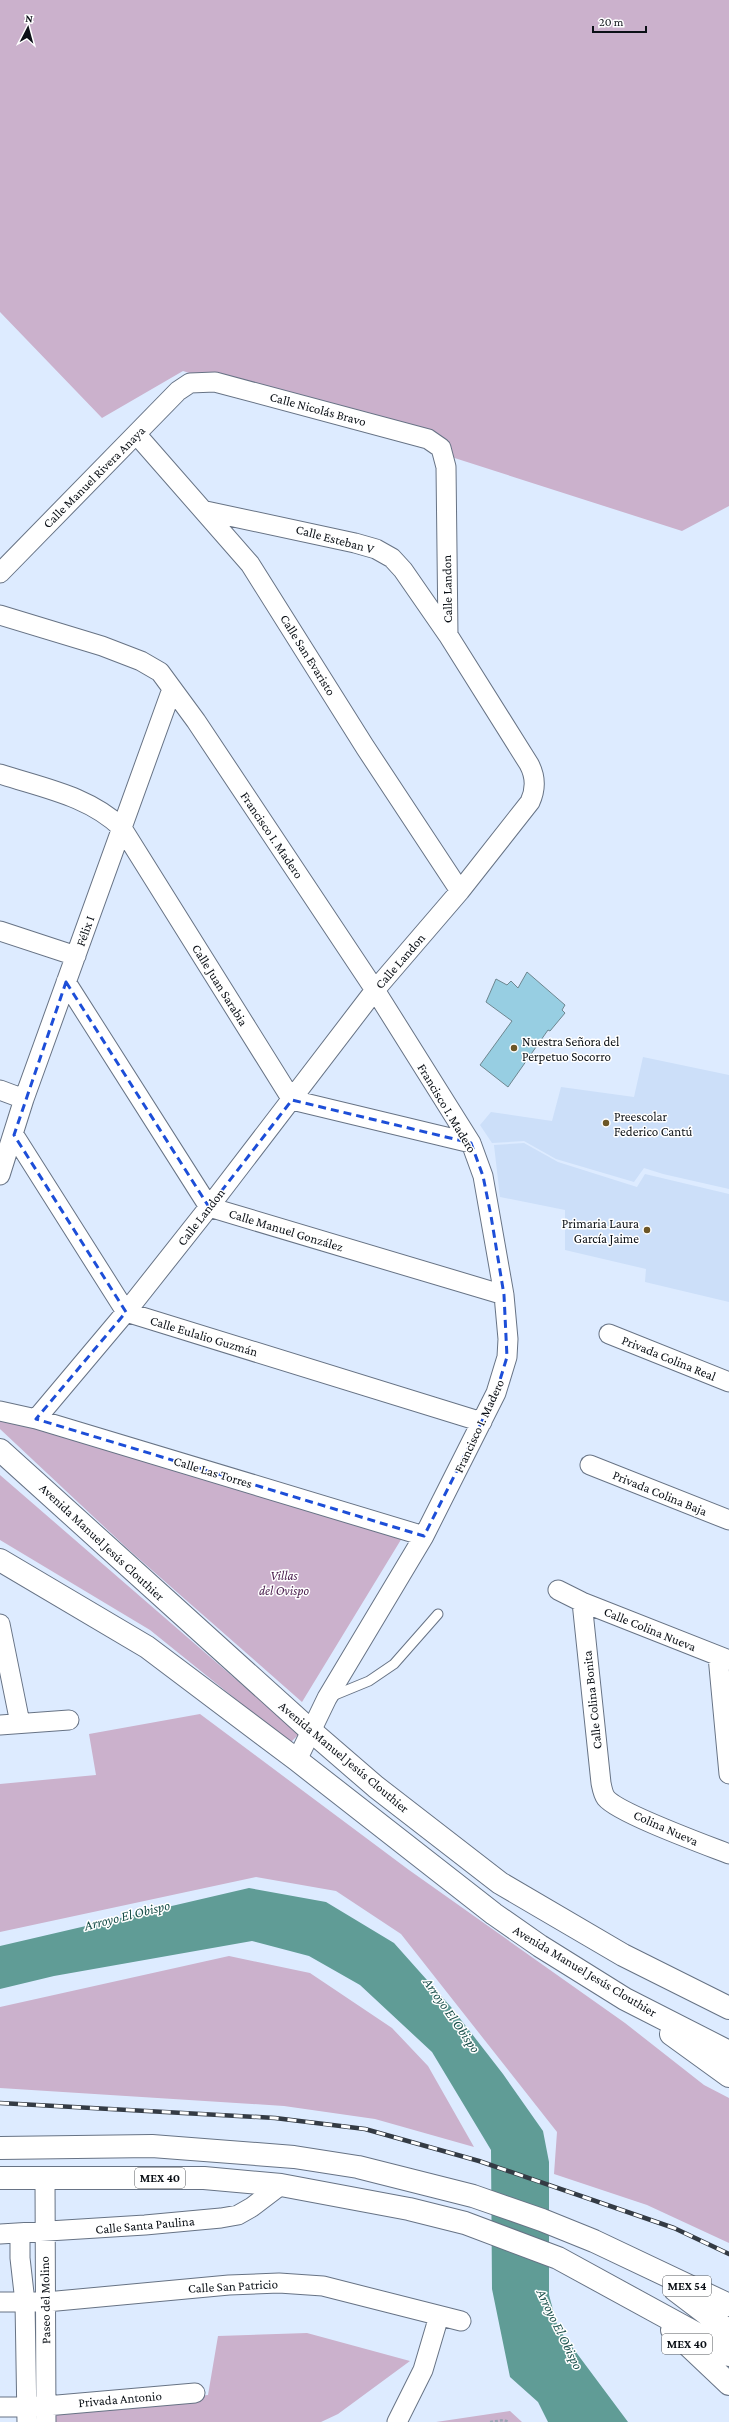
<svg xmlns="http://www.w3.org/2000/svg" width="729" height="2422" font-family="'Crimson Pro',serif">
<rect width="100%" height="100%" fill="#ddebff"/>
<path fill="#ccdff9" d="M643,1057L729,1075V1189L663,1174L644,1168L634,1182L556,1159L524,1141L492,1143L480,1125L491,1112L552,1121L561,1087L634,1097Z
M524,1143L558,1162L637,1187L645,1174L729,1194V1302L645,1282L646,1269L565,1250V1210L500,1197L494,1145Z"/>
<path fill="#cbb1cc" d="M0,0H729V506L682,531L183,371L102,418L0,312Z
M0,1416L402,1538L302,1702L129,1550L0,1429Z
M0,1475L299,1734L290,1743L150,1630L0,1540Z
M200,1714L409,1870L625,2023L704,2085L729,2098V2243L647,2205L554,2174L557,2132L401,1934L336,1891L256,1877L0,1932V1784L96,1775L89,1734Z
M229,1956L310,1973L392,2028L428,2066L474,2147L375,2119L284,2106L0,2088V2007Z
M307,2333L410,2361L338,2414L321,2422H51L50,2410L208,2395L218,2336Z
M510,2411L522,2422H436Z"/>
<path fill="#609c96" d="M249,1888L326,1902L394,1943L451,2007L503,2074L543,2131L549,2162V2295L558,2328L628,2422H548L538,2402L510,2377L492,2289L491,2150L432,2052L360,1985L309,1956L252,1941L54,1976L0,1989V1946Z"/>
<path fill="#97cee2" stroke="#6e868f" d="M527,972L565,1005L562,1010L565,1013L550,1031L548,1030L508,1087L480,1065L512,1021L486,1002L496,979L507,985L511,981L518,988Z"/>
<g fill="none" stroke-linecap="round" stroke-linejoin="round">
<g stroke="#677385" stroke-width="11">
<path id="lane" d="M330,1697L369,1681L394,1664L438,1614"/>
</g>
<g stroke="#677385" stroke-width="21">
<path id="street" d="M137,435L250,564L365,747L460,891
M0,573L178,391L190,383L215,382L428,439L441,448L446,467L448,635
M0,615L102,646L141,661L160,672L196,721L375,990L471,1143L483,1176L504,1295L508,1339L507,1357L496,1393L424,1536L327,1698L297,1760
M0,774C43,788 89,796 122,828L292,1100L471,1143
M0,931L76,956
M66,982L209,1207L504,1295
M0,1090L24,1099
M14,1135L126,1312L482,1422
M0,1175L24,1099L172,689
M609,1334L729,1382
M0,1411L36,1419L424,1536
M36,1419L126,1312L209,1207L375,990L460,891L530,802C536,789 536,777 529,764L448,635L403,570L392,558L376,549L355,543L206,511
M590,1465L729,1520
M558,1590L582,1602L729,1660
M582,1602L601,1783C602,1788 603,1794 606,1798C618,1813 706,1845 729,1854
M0,1624L20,1723
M718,1656L729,1774
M0,1725L69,1720
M45,2179L46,2422
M0,2234L145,2225L221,2218L238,2215L252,2207L281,2185
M20,2234V2258L25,2302L27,2422
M0,2302H46L229,2285L279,2283L323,2286L461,2321
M0,2407L46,2406L195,2393
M397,2422L423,2370L439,2316"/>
</g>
<g stroke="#677385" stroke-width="24">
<path id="secondary" d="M0,1450L310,1730L376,1787L500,1883L623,1955L729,2008
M0,1560L147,1647L297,1760L494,1914L540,1946L625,1999L729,2052
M671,2034L729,2076"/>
</g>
<g stroke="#677385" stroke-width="24">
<path id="primary" d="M0,2148L152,2146L294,2157L358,2167L473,2196L542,2220L594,2241L729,2305
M0,2178H204L281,2185L409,2209L465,2223L558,2258L697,2334L729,2355
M675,2290L729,2331
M672,2330L729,2384"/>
</g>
<path stroke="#97a2b1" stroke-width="2.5" stroke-dasharray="3 2" stroke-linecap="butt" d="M490,2422L504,2420L509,2422"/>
<use href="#lane" stroke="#fff" stroke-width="9"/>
<use href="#street" stroke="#fff" stroke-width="19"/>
<use href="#secondary" stroke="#fff" stroke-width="22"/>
<use href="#primary" stroke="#fff" stroke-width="22"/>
<g stroke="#343b44" stroke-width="4.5">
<path id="rail" d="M0,2103L275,2118L365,2129L479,2161L674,2228L729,2254"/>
</g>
<use href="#rail" stroke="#fff" stroke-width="3" stroke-dasharray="9" stroke-linecap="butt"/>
</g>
<path fill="none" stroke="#1d4ed8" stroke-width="3" stroke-dasharray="8 5" stroke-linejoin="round" d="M66,982L209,1207L292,1100L471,1143L483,1176L491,1216L504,1295L507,1357L496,1393L424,1536L36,1419L126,1312L14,1135Z"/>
<g fill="#6c5626" stroke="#fff" stroke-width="1.5">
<circle cx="514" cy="1048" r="4"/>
<circle cx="606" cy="1123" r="4"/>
<circle cx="647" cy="1230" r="4"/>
</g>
<g text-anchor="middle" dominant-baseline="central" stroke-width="3" stroke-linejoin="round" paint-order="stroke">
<g fill="#fff" stroke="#54585c" stroke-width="1">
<rect x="135" y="2168" width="50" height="20" rx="3"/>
<rect x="663" y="2276" width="48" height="20" rx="3"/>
<rect x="662" y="2334" width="50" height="20" rx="3"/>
</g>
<g font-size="12" font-weight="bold" fill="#0b1016">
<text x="160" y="2178">MEX 40</text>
<text x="687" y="2286">MEX 54</text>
<text x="687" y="2344">MEX 40</text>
</g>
<g font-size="13" fill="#0b1016" stroke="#fff">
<text transform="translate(318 409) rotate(15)">Calle Nicolás Bravo</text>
<text transform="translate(94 477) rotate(-45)">Calle Manuel Rivera Anaya</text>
<text transform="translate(335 539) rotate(15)">Calle Esteban V</text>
<text transform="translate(447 589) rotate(-91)">Calle Landon</text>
<text transform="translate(308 655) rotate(58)">Calle San Evaristo</text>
<text transform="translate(272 835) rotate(56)">Francisco I. Madero</text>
<text transform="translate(85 931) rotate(-70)">Félix I</text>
<text transform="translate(400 961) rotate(-49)">Calle Landon</text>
<text transform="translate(220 985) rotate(58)">Calle Juan Sarabia</text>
<text transform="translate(447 1108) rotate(59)">Francisco I. Madero</text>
<text transform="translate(201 1217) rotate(-52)">Calle Landon</text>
<text transform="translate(286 1230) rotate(17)">Calle Manuel González</text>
<text transform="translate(204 1336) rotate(17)">Calle Eulalio Guzmán</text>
<text transform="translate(669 1358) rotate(22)">Privada Colina Real</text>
<text transform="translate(479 1426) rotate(-65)">Francisco I. Madero</text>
<text transform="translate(213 1472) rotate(17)">Calle Las Torres</text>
<text transform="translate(660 1493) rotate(22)">Privada Colina Baja</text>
<text transform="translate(102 1542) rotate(43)">Avenida Manuel Jesús Clouthier</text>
<text transform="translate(650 1629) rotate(22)">Calle Colina Nueva</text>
<text transform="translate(592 1700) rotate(-96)">Calle Colina Bonita</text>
<text transform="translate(344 1757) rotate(40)">Avenida Manuel Jesús Clouthier</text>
<text transform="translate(666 1828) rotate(24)">Colina Nueva</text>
<text transform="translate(585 1971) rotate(31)">Avenida Manuel Jesús Clouthier</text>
<text transform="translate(145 2225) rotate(-5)">Calle Santa Paulina</text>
<text transform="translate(233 2286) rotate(-3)">Calle San Patricio</text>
<text transform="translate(45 2300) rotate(-91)">Paseo del Molino</text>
<text transform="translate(120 2399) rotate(-5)">Privada Antonio</text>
</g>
<g font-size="13" fill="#0b1016" stroke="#fff" text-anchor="start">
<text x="522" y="1041">Nuestra Señora del<tspan x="522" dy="15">Perpetuo Socorro</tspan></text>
<text x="614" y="1116">Preescolar<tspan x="614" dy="15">Federico Cantú</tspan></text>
<text x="639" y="1223" text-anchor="end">Primaria Laura<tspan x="639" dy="15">García Jaime</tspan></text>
</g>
<g font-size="13" font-style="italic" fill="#4e2351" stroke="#fff">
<text x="284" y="1575">Villas<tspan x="284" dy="15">del Ovispo</tspan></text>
</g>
<g font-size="14" font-style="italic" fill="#1a504b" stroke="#fff">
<text transform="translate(127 1915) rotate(-14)">Arroyo El Obispo</text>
<text transform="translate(452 2015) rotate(55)">Arroyo El Obispo</text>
<text transform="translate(560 2329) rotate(64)">Arroyo El Obispo</text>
</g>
</g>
<g transform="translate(28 28) rotate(6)" stroke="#ffffff" stroke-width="3" paint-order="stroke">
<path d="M0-3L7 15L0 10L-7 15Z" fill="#0b1016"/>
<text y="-6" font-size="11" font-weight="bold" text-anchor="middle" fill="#0b1016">N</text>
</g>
<path d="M593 26v6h53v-6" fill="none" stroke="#0b1016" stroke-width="2"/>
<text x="599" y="26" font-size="12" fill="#0b1016" stroke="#ffffff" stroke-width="3" paint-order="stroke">20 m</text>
</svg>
